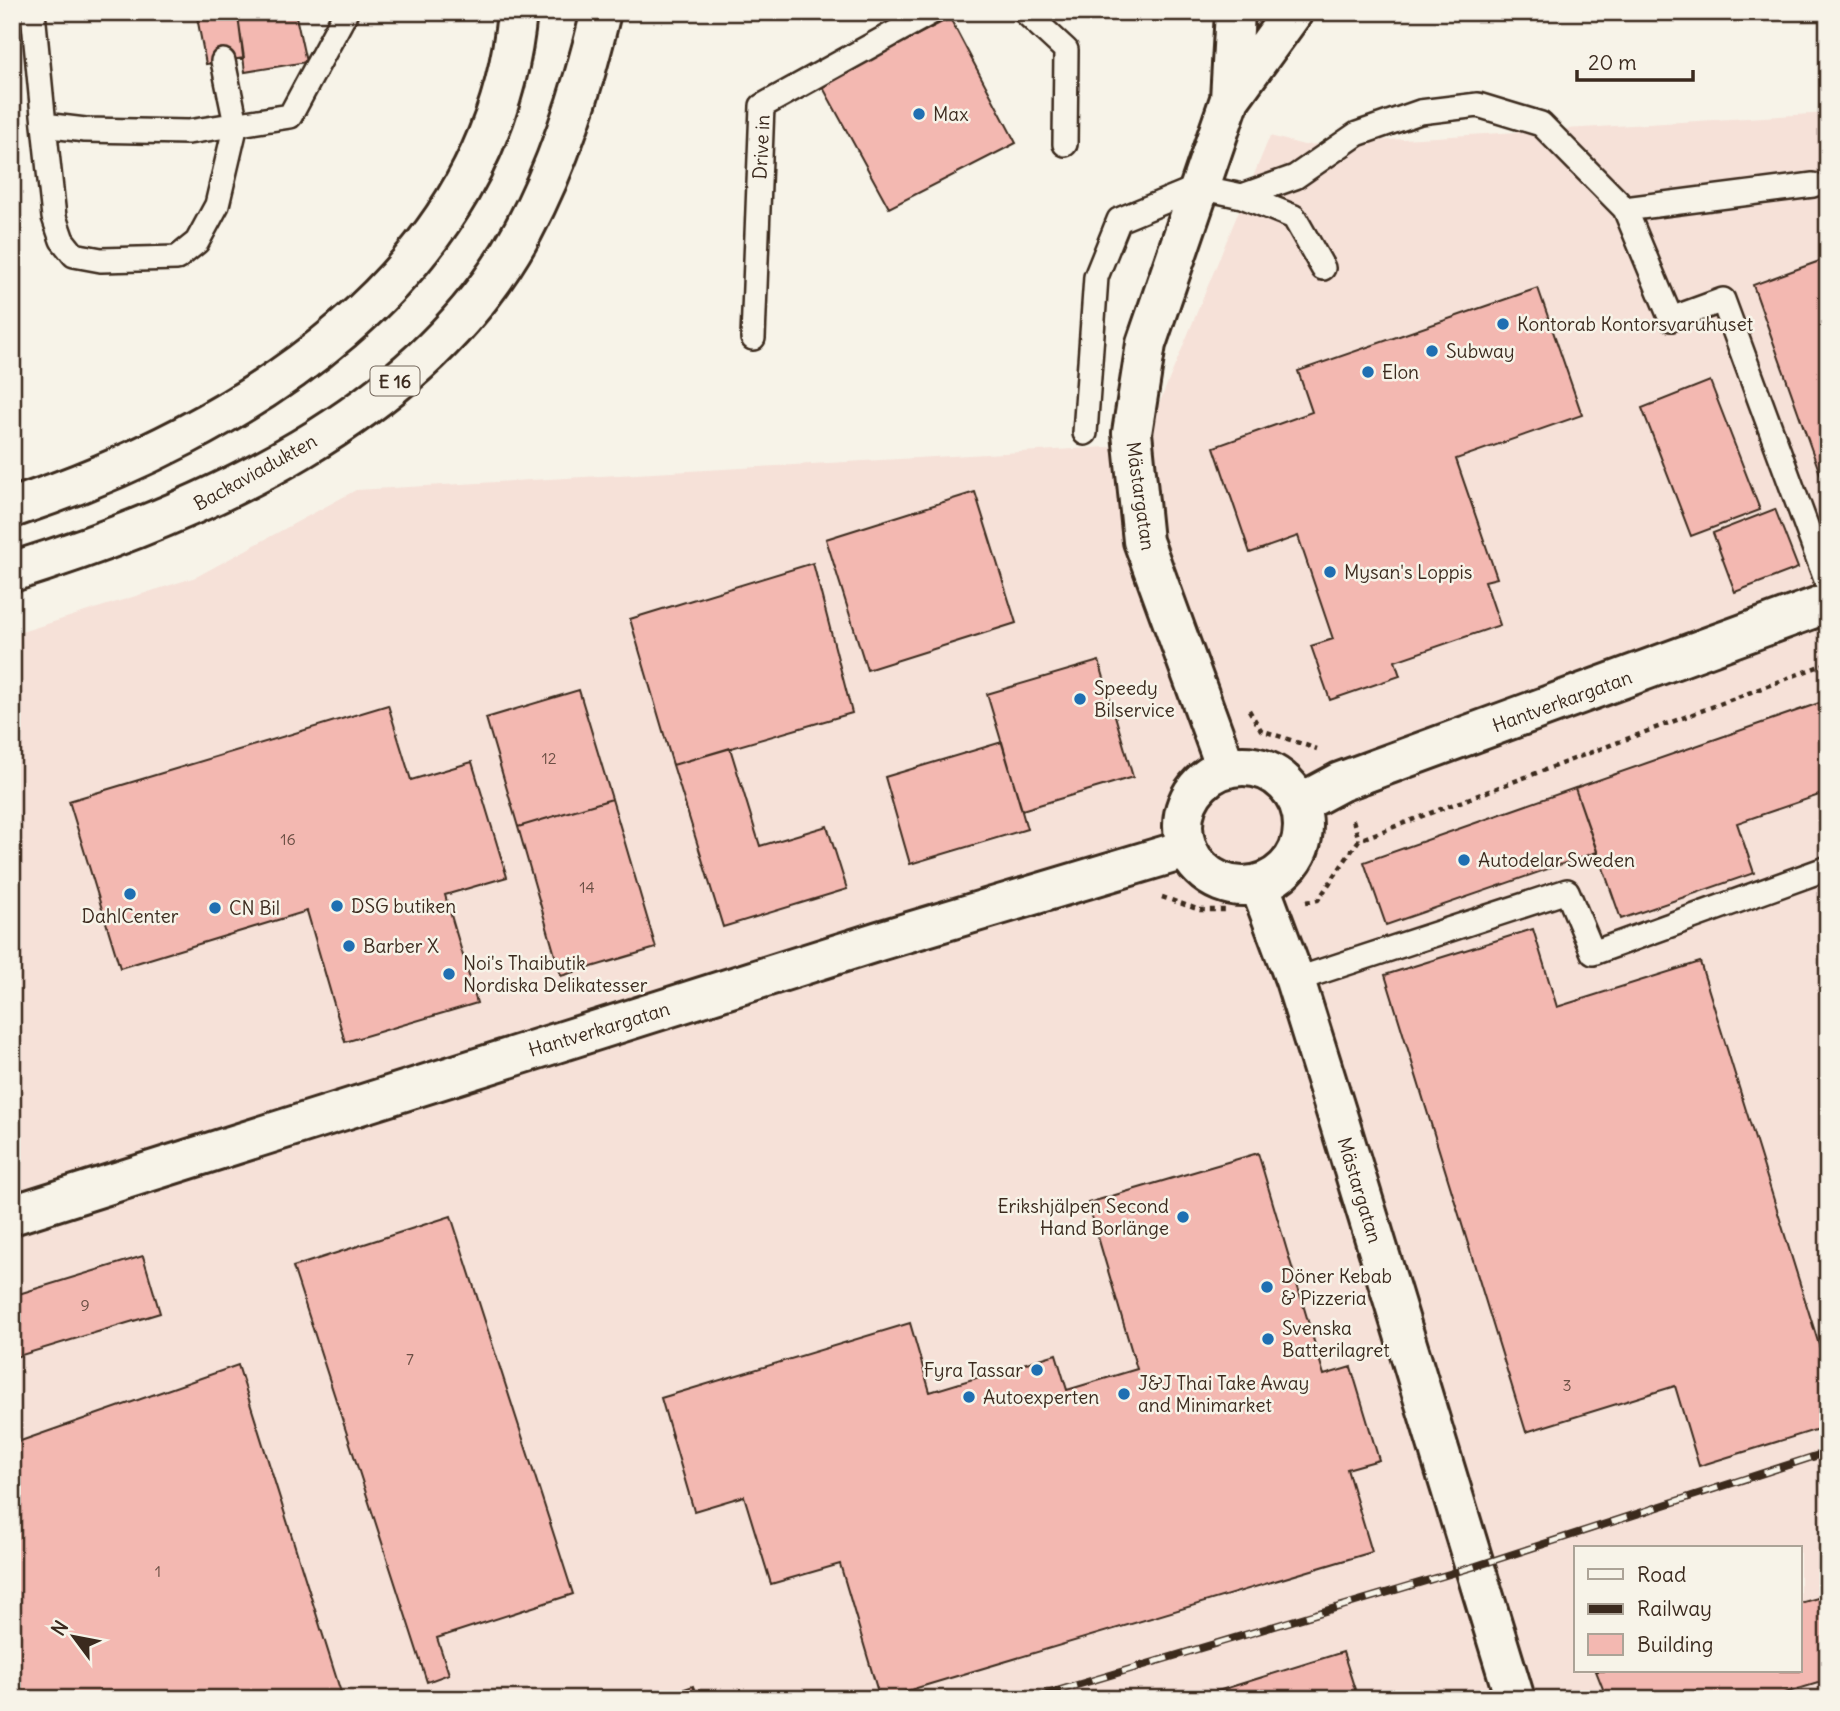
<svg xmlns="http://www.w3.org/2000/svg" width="1840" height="1711" font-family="Delius,sans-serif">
<rect width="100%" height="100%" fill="#f7f3e8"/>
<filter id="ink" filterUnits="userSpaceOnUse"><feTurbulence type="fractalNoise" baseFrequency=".0143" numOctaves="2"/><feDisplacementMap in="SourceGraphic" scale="14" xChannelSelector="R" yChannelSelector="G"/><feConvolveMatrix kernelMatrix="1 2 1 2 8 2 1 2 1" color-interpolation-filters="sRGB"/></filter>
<g filter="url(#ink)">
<path fill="#f6e1d8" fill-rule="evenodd" d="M1828,113V1699H12V635L196,577L356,490L1142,445L1270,136L1304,145ZM1576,1548H1800V1671H1576Z"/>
<path fill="#f3b8b1" stroke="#3b2a1e" stroke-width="2" d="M196,12H229V16H238L244,58L206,64Z
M229,12H295L306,62L245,72L238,16H229Z
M950,18L1016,143L889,208L821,84Z
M1828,258V496L1753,285Z
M1538,288L1582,415L1456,459L1497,578L1485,581L1500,625L1395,661L1400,676L1330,700L1311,646L1333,639L1298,536L1250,553L1214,447L1312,412L1298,371Z
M1710,381L1760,510L1691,536L1642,408Z
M975,492L1016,623L867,670L826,539Z
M1775,509L1798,568L1735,592L1713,533Z
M813,563L852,713L673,765L630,619Z
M1099,661L1133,777L1022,810L987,694Z
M579,690L612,799L518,827L486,718Z
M1828,700V792L1737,823L1754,873L1621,919L1575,788Z
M388,705L411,780L472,762L507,877L445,895L477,1003L345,1042L307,911L120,968L69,801Z
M1002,742L1027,829L910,864L885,777Z
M730,748L760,846L827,826L847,889L723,927L673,765Z
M1575,788L1597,852L1386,925L1364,862Z
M612,799L656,948L561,976L518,827Z
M1533,929L1557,1007L1700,962L1828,1374V1426L1699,1466L1675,1386L1526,1432L1385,975Z
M1258,1153L1324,1375L1351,1367L1379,1460L1347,1469L1372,1552L880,1699L840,1564L771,1584L744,1496L694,1511L661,1398L910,1323L930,1392L1056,1354L1067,1390L1137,1369L1088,1203Z
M451,1216L573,1594L437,1638L449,1674L427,1682L293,1267Z
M143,1256L160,1313L12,1358V1296Z
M238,1365L343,1699H12V1444Z
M1828,1595V1680L1765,1699H1607L1596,1671H1800V1603Z
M1343,1652L1358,1699H1192Z
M693,1686L698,1699H656Z"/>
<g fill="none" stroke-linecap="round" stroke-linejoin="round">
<g stroke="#3b2a1e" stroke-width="28">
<path id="service" d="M33,12L44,125L85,130L188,132L290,116L346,12
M1025,12L1066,50L1065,144
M44,125L54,217L62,240L74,255L101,260L177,258L197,242L217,205L236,124L223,61
M1242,196L1294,217L1323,268
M1625,209L1813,185
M753,338L762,106L932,12
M1085,433L1096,277L1119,220L1199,187L1242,196L1295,177L1357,134L1420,112L1478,105L1541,124L1625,209L1671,319L1723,300L1828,585
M1295,980L1567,891L1593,953L1828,868"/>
</g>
<g stroke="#3b2a1e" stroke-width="44">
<path id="minor" d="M1230,99L1235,12
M1183 826a60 60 0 1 1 120 0a60 60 0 1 1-120 0Z
M1226,768L1143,541L1132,433L1146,344L1230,99L1293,12
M1299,804L1340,782L1828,603
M1259,884L1295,980L1339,1121L1515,1699"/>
</g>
<g stroke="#3b2a1e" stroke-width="44">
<path id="tertiary" d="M12,1215L879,941L1187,849"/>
</g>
<g stroke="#3b2a1e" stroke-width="44">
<path id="trunk" d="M12,508C241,432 494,276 517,12
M12,572C204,512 423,416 523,231C560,162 583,88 601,12"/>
</g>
<path stroke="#3b2a1e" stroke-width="4.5" stroke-dasharray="5 5" stroke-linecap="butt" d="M1249,710L1261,730L1317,749
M1353,820L1359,840
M1162,897L1200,910H1228
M1306,902L1318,900L1359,840L1828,663"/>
<use href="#service" stroke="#f7f3e8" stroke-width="23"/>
<use href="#minor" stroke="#f7f3e8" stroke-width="38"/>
<use href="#tertiary" stroke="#f7f3e8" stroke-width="38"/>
<use href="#trunk" stroke="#f7f3e8" stroke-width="38"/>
<g stroke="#3b2a1e" stroke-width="8">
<path id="rail" d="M1030,1699L1476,1566L1828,1452"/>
</g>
<use href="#rail" stroke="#f7f3e8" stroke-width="5" stroke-dasharray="16" stroke-linecap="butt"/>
</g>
</g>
<g fill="#1f6fb2" stroke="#f7f3e8" stroke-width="2.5">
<circle cx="919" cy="114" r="7"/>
<circle cx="1503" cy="324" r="7"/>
<circle cx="1432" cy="351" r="7"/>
<circle cx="1368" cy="372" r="7"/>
<circle cx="1330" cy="572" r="7"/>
<circle cx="1080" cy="699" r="7"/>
<circle cx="1464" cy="860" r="7"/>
<circle cx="130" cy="894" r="7"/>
<circle cx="337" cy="906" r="7"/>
<circle cx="215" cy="908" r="7"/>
<circle cx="349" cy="946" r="7"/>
<circle cx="449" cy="974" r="7"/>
<circle cx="1183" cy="1217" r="7"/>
<circle cx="1267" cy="1287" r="7"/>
<circle cx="1268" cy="1339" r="7"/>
<circle cx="1037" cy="1370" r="7"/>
<circle cx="1124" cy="1394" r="7"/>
<circle cx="969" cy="1397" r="7"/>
</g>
<g text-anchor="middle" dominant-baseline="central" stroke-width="5" stroke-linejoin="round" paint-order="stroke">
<g font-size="16" fill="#694e43">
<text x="549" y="758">12</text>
<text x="288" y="839">16</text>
<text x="587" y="887">14</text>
<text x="85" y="1305">9</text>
<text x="410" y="1359">7</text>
<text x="1567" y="1385">3</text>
<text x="158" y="1571">1</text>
</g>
<rect fill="#f7f3e8" stroke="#73665b" stroke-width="2" x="370.5" y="366.5" width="49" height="29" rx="5"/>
<g font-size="18" font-weight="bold" fill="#3b2a1e">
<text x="395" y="381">E 16</text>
</g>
<g font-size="19" fill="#3b2a1e" stroke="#f7f3e8" text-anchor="start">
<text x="933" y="114">Max</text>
<text x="1517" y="324">Kontorab Kontorsvaruhuset</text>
<text x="1446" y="351">Subway</text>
<text x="1382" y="372">Elon</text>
<text x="1344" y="572">Mysan's Loppis</text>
<text x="1094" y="688">Speedy<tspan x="1094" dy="22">Bilservice</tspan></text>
<text x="1478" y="860">Autodelar Sweden</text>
<text x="351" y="906">DSG butiken</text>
<text x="229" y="908">CN Bil</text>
<text x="130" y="916" text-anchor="middle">DahlCenter</text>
<text x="363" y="946">Barber X</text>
<text x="463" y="963">Noi's Thaibutik<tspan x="463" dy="22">Nordiska Delikatesser</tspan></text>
<text x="1169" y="1206" text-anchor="end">Erikshjälpen Second<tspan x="1169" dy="22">Hand Borlänge</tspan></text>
<text x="1281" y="1276">Döner Kebab<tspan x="1281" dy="22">&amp; Pizzeria</tspan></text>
<text x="1282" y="1328">Svenska<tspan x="1282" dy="22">Batterilagret</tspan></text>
<text x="1023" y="1370" text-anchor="end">Fyra Tassar</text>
<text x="1138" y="1383">J&amp;J Thai Take Away<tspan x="1138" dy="22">and Minimarket</tspan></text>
<text x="983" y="1397">Autoexperten</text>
</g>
<g font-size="19" fill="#3b2a1e" stroke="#f7f3e8">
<text transform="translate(761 147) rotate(-87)">Drive in</text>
<text transform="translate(255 472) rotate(-29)">Backaviadukten</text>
<text transform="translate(1141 496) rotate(82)">Mästargatan</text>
<text transform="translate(1562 701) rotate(-20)">Hantverkargatan</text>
<text transform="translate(599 1029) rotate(-17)">Hantverkargatan</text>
<text transform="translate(1360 1190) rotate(73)">Mästargatan</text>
</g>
</g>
<rect width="1840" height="1711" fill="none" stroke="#f7f3e8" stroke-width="42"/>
<rect x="21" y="21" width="1798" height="1669" fill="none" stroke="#3b2a1e" stroke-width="2.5" filter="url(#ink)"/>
<rect x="1574" y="1546" width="228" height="126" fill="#f7f3e8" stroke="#aca397" stroke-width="2"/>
<rect x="1588" y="1569" width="35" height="10" fill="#f7f3e8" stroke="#aca397" stroke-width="2"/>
<text x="1637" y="1582" font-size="21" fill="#3b2a1e">Road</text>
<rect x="1588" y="1604" width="35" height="10" fill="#3b2a1e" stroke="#aca397" stroke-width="2"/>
<text x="1637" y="1616" font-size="21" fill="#3b2a1e">Railway</text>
<rect x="1588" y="1634" width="35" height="21" fill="#f3b8b1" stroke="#aca397" stroke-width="2"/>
<text x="1637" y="1652" font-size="21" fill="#3b2a1e">Building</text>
<g transform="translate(74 1637) rotate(302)" stroke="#f7f3e8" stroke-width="5" paint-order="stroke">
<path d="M0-5L12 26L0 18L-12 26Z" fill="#3b2a1e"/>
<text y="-10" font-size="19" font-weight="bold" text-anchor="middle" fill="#3b2a1e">N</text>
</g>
<path d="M1577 70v10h116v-10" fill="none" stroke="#3b2a1e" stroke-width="3.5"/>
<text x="1588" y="70" font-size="21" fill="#3b2a1e" stroke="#f7f3e8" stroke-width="5" paint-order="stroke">20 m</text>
</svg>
